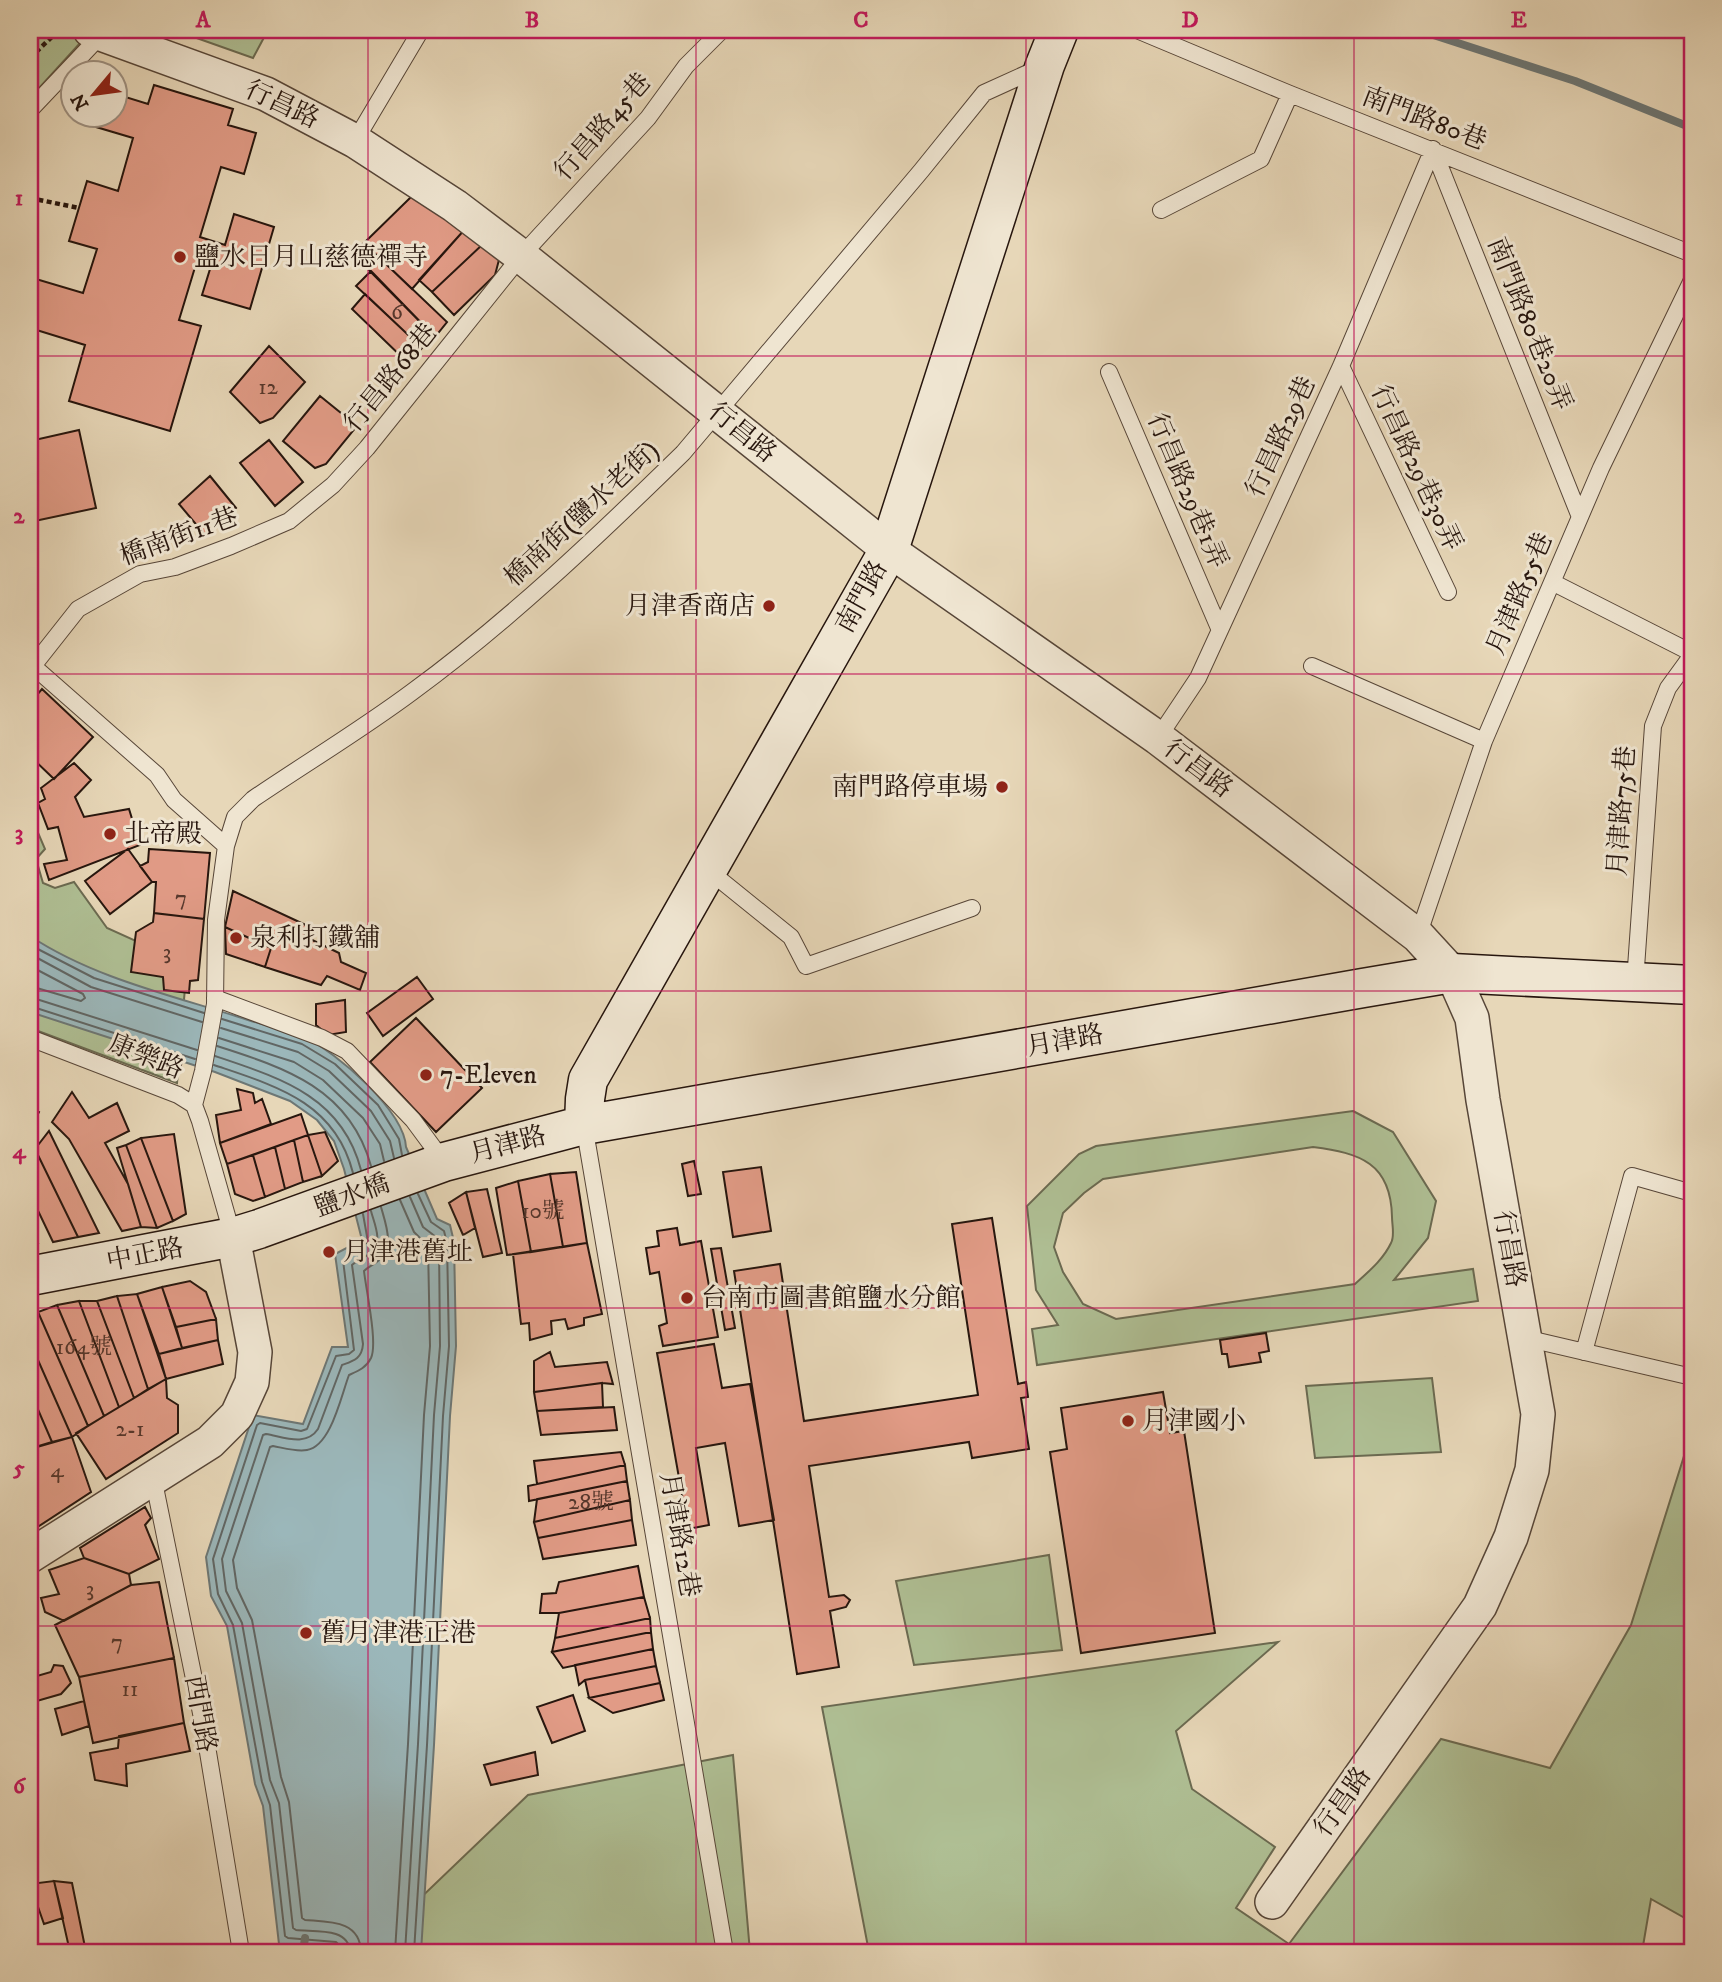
<svg xmlns="http://www.w3.org/2000/svg" width="1722" height="1982" font-family="'IM FELL DW Pica','Noto Serif TC',serif">
<rect width="100%" height="100%" fill="#e7d7b8"/>
<filter id="stains"><feTurbulence type="fractalNoise" baseFrequency=".00286" numOctaves="4"/><feColorMatrix values="0 0 0 0 .2 0 0 0 0 .09 0 0 0 0 .02 0 0 0 .5 -.17"/></filter>
<radialGradient id="worn" r=".72"><stop offset=".6" stop-color="#630" stop-opacity="0"/><stop offset="1" stop-color="#630" stop-opacity=".3"/></radialGradient>
<path fill="#afbf94" stroke="#6b6a51" stroke-width="2" fill-rule="evenodd" d="M30,30H92L30,98Z
M174,30H268L253,58Z
M30,814L45,849L36,859L43,883L55,888L74,882L107,928L187,964L177,1083L30,1028Z
M1353,1111L1393,1132L1436,1201L1428,1238L1394,1280L1473,1269L1478,1301L1037,1365L1032,1329L1058,1325L1036,1290L1027,1206L1079,1154L1096,1146ZM1313,1147C1360,1153 1391,1163 1392,1217C1392,1225 1395,1236 1391,1243C1383,1260 1368,1272 1355,1284L1116,1319L1083,1304L1063,1272L1054,1247L1063,1213L1084,1193L1103,1179Z
M1432,1378L1441,1452L1315,1458L1306,1386Z
M1690,1437L1692,1438V1922L1651,1899L1642,1952H869L822,1707L1278,1642L1176,1731L1192,1789L1275,1847L1236,1908L1289,1944L1441,1739L1550,1768L1631,1625Z
M1049,1555L1062,1650L914,1665L896,1581Z
M733,1755L750,1952H364L528,1795Z"/>
<path fill="#9bb7ba" stroke="#6d7775" stroke-width="2" d="M30,936C95,979 175,996 248,1020C267,1026 287,1030 304,1037C337,1052 404,1111 406,1147L437,1219L450,1225L454,1242L456,1346L450,1416L434,1745L421,1952H377L279,1944L263,1806L255,1784L227,1626L211,1596L206,1557L253,1415L303,1424L332,1347H348L335,1254L362,1240L344,1169L334,1141L317,1120L290,1101L215,1072L30,1012Z"/>
<g fill="none" stroke-linecap="round" stroke-linejoin="round">
<path stroke="#616664" stroke-width="2" d="M30,945L94,978L204,1013
M30,954L91,987L202,1022
M30,966L83,994L85,998L81,1001L30,986
M30,997L197,1050
M30,1006L195,1059
M222,1019L302,1044L335,1064L378,1105L399,1139L402,1155
M221,1028L298,1052L329,1071L371,1111L390,1141L394,1158
M219,1038L294,1062L323,1080L363,1118L380,1144L384,1161
M217,1046C286,1068 350,1089 371,1166
M215,1056C280,1078 342,1096 361,1170
M214,1065C276,1086 335,1102 353,1173
M342,1952L340,1946L336,1942L288,1938L285,1936L270,1805L262,1782L233,1625L218,1594L213,1559L257,1425L260,1423L301,1431L307,1429L336,1356L349,1354L354,1350L343,1260L368,1242L363,1214
M350,1952C349,1927 315,1932 296,1930L293,1928L279,1803L270,1780L242,1623L226,1591L222,1559L263,1435L266,1434C284,1437 306,1447 318,1429L342,1365C353,1361 362,1359 363,1344L352,1265C358,1259 367,1257 372,1252C383,1241 374,1223 371,1211
M361,1952C360,1920 329,1922 305,1920L302,1918L289,1802L281,1777L252,1620L237,1588L233,1560L270,1447L273,1446C284,1448 296,1452 307,1450C331,1446 341,1396 349,1375C358,1371 366,1368 371,1358C378,1343 366,1290 364,1271C368,1267 373,1265 378,1261C395,1247 386,1225 381,1207
M395,1952L408,1744L424,1415L430,1346L428,1246L414,1232L400,1200
M405,1952L418,1744L434,1415L440,1346L439,1244L436,1237L423,1227L410,1197
M414,1952L427,1745L443,1416L449,1346L447,1243L444,1231L431,1222L418,1194"/>
<path stroke="#6d7775" stroke-width="8" d="M1418,30L1575,81L1692,128
M303,1952L305,1938"/>
</g>
<path fill="#e19b86" stroke="#27160e" stroke-width="2" d="M154,85L233,109L228,125L256,133L244,174L221,167L200,237L225,245L234,214L274,227L250,309L202,295L210,269L196,264L179,320L201,326L170,431L69,401L85,345L30,328V301L36,279L83,293L97,249L69,241L87,181L118,191L133,138L86,124L89,116H116V94L148,104Z
M412,196L466,228L412,289L364,243Z
M466,228L483,244L432,292L419,280Z
M364,243L447,322L435,337L351,252Z
M483,244L500,256L495,275L454,315L432,292Z
M371,271L435,337L422,348L356,286Z
M365,294L422,348L408,363L352,309Z
M269,346L305,382L273,418L260,423L230,392Z
M320,396L357,426L326,464L315,468L283,441Z
M79,430L96,508L30,522V441Z
M269,440L303,482L275,506L240,463Z
M210,476L236,508L205,535L179,504Z
M42,689L93,737L54,779L30,756V703Z
M74,763L91,780L75,797L84,817L129,809L140,845L49,880L44,864L67,860L58,827L48,829L38,803L45,799L41,788Z
M128,849L152,882L110,914L85,881Z
M149,849L210,853L204,919L154,913L156,882H152L140,866L148,862Z
M233,891L310,927L304,936L339,953L341,962L366,973L360,990L327,976L321,985L265,967L271,948L225,927Z
M154,913L204,919L198,980L190,981L189,993L164,990L163,977L131,972L136,932L153,922Z
M225,927L271,948L265,967L226,954Z
M417,977L433,999L383,1036L367,1013Z
M345,1000L346,1032L328,1035L316,1025V1004Z
M416,1018L482,1088L436,1132L370,1062Z
M237,1089L253,1093L255,1103L262,1099L271,1124L220,1143L216,1115L241,1110Z
M72,1092L89,1118L117,1103L129,1131L105,1143L128,1184L141,1227L122,1231L69,1139L52,1122Z
M30,1105L39,1112L30,1129Z
M301,1114L308,1135L227,1164L220,1143Z
M49,1131L99,1233L78,1237L35,1149Z
M325,1132L338,1161L322,1176L308,1135Z
M174,1134L186,1214L173,1221L141,1138Z
M308,1135L322,1176L303,1182L294,1140Z
M141,1138L173,1221L157,1228L126,1145Z
M294,1140L303,1182L285,1189L275,1147Z
M126,1145L157,1228L141,1227L117,1148Z
M275,1147L285,1189L265,1197L253,1155Z
M35,1149L78,1237L53,1242L30,1194V1153Z
M253,1155L265,1197L253,1201L235,1194L227,1164Z
M694,1161L701,1194L688,1196L682,1164Z
M761,1167L771,1231L733,1237L723,1172Z
M576,1172L587,1243L563,1247L550,1174Z
M550,1174L563,1247L531,1252L518,1181Z
M518,1181L531,1252L507,1255L496,1188Z
M487,1189L502,1253L483,1257L466,1192Z
M466,1192L475,1228L463,1235L449,1203Z
M992,1218L1018,1384L1026,1382L1028,1397L1021,1398L1029,1449L972,1458L969,1442L809,1466L829,1597L844,1595L850,1600L846,1607L830,1611L839,1667L797,1674L734,1271L780,1264L804,1421L978,1395L952,1224Z
M30,1221L38,1243L30,1245Z
M677,1228L680,1245L701,1241L718,1337L663,1346L659,1326L667,1323L659,1272L650,1274L646,1248L659,1246L657,1231Z
M587,1243L602,1314L584,1318V1325L568,1329L565,1319L551,1321L552,1334L530,1340L529,1323L521,1324L513,1254Z
M721,1248L735,1328L725,1330L711,1249Z
M190,1281L206,1292L216,1319L176,1327L162,1287Z
M162,1287L182,1348L159,1354L137,1294Z
M137,1294L166,1379L148,1389L117,1296Z
M117,1296L148,1389L134,1398L97,1301Z
M79,1301H97L134,1398L119,1407Z
M79,1301L119,1407L104,1416L57,1305Z
M57,1305L104,1416L88,1426L38,1312Z
M38,1312L88,1426L72,1437L30,1342V1313Z
M216,1319L218,1340L182,1348L176,1327Z
M1266,1333L1269,1351L1259,1353L1261,1362L1229,1367L1227,1354H1222L1220,1340Z
M218,1340L223,1364L166,1379L159,1354Z
M30,1342L72,1437L52,1442L30,1391Z
M714,1344L722,1388L750,1384L774,1520L739,1526L725,1443L696,1448L709,1525L688,1529L657,1353Z
M550,1352L555,1367L607,1362L613,1384L602,1383L534,1392V1361Z
M166,1379L167,1398L178,1405V1433L106,1479L76,1433Z
M602,1383L603,1407L537,1411L534,1392Z
M30,1391L52,1442L32,1448L30,1443Z
M1163,1392L1170,1433L1184,1431L1215,1633L1081,1653L1050,1452L1067,1449L1061,1408Z
M614,1407L617,1430L541,1435L537,1411Z
M72,1437L91,1492L30,1532V1449Z
M621,1452L625,1465L537,1484L534,1461Z
M625,1465L627,1481L529,1501L528,1486Z
M627,1481L630,1500L534,1522L537,1499Z
M630,1500L632,1520L538,1538L534,1522Z
M145,1507L151,1518L145,1525L159,1559L129,1574L84,1558L80,1548Z
M632,1520L636,1545L543,1559L538,1538Z
M84,1558L129,1574L131,1585L64,1621L45,1612L41,1598L59,1594L49,1570Z
M638,1566L644,1597L559,1613H540L542,1594L556,1593L559,1582Z
M159,1582L174,1658L79,1677L55,1625L131,1585Z
M644,1597L650,1618L555,1638L559,1613Z
M650,1618L651,1632L552,1652L555,1638Z
M651,1632L653,1649L563,1668L552,1652Z
M653,1649L656,1666L585,1680L579,1685L575,1665Z
M174,1658L184,1723L93,1743L79,1677Z
M54,1665L63,1666L71,1683L61,1694L30,1703V1678L51,1672Z
M656,1666L660,1683L589,1698L585,1680Z
M660,1683L664,1700L613,1713L589,1698Z
M573,1695L585,1731L552,1743L537,1707Z
M84,1701L89,1726L62,1735L55,1709Z
M184,1723L190,1751L126,1764L127,1786L95,1780L90,1753L118,1748L119,1736Z
M535,1752L538,1775L491,1785L484,1765Z
M54,1881L72,1883L86,1952H70Z
M54,1881L63,1918L44,1924L30,1884Z"/>
<g fill="none" stroke-linecap="round" stroke-linejoin="round">
<g stroke="#574638" stroke-width="18">
<path id="lane" d="M1137,30L1290,94L1692,254
M30,110L102,34
M355,141L421,30
M1433,149L1580,517
M1161,210L1261,159L1290,94
M1341,366L1448,592
M1109,372L1219,628
M1552,582L1692,653
M30,661L33,666L157,775L174,800L226,846
M33,666L78,609L140,574L175,567L231,546L289,521L333,485L367,448L521,256L648,118L686,66L722,30
M1312,666L1484,741
M1158,738L1198,678L1341,366L1433,149
M708,870L791,937L806,966L972,908
M1418,936L1484,741L1601,468L1692,280
M1635,982L1653,726L1668,688L1692,655
M215,998L322,1038L347,1051L413,1120L444,1162
M30,1038L178,1095L194,1105L200,1121L233,1237
M194,1105L203,1071L215,1004L216,920L226,846L235,817L253,799C306,763 361,730 412,692C509,621 597,537 683,453L921,171L984,93L1039,68
M584,1125L725,1952
M1525,1338L1692,1377
M1584,1352L1632,1176L1692,1193
M153,1477L204,1728L241,1952"/>
</g>
<g stroke="#574638" stroke-width="36">
<path id="street" d="M90,30L266,94L355,141L455,206L521,256L889,550L1158,738L1418,936L1452,973L1472,1018L1483,1100L1538,1414L1532,1470L1511,1537L1480,1606L1272,1902
M30,1556L210,1442L237,1415L252,1382L255,1352L233,1237"/>
</g>
<g stroke="#27160e" stroke-width="41">
<path id="secondary" d="M584,1125L585,1099L588,1080L889,550L1045,65L1059,30
M30,1276L233,1237L259,1229L444,1162L584,1125L1363,988L1452,973L1692,985"/>
</g>
<path stroke="#27160e" stroke-width="4.5" stroke-dasharray="5 3.5" stroke-linecap="butt" d="M30,58L59,30
M30,198L79,208
M114,1045L182,1065"/>
<use href="#lane" stroke="#efe5d1" stroke-width="16"/>
<use href="#street" stroke="#efe5d1" stroke-width="33"/>
<use href="#secondary" stroke="#efe5d1" stroke-width="38"/>
</g>
<path fill="none" stroke="#c2185b" stroke-width="2" stroke-opacity="0.55" d="M368,30V1952M696,30V1952M1026,30V1952M1354,30V1952M30,356H1692M30,674H1692M30,991H1692M30,1308H1692M30,1626H1692"/>
<g fill="#8f2418" stroke="#efe5d1" stroke-width="2.5">
<circle cx="180" cy="257" r="7"/>
<circle cx="769" cy="606" r="7"/>
<circle cx="1002" cy="787" r="7"/>
<circle cx="110" cy="834" r="7"/>
<circle cx="236" cy="938" r="7"/>
<circle cx="426" cy="1075" r="7"/>
<circle cx="329" cy="1252" r="7"/>
<circle cx="687" cy="1298" r="7"/>
<circle cx="1128" cy="1421" r="7"/>
<circle cx="306" cy="1633" r="7"/>
</g>
<g text-anchor="middle" dominant-baseline="central" stroke-width="6" stroke-linejoin="round" paint-order="stroke">
<g font-size="23" fill="#56372c">
<text x="397" y="312">6</text>
<text x="268" y="387">12</text>
<text x="181" y="898">7</text>
<text x="167" y="952">3</text>
<text x="543" y="1211">10號</text>
<text x="84" y="1347">164號</text>
<text x="130" y="1429">2-1</text>
<text x="57" y="1470">4</text>
<text x="591" y="1502">28號</text>
<text x="90" y="1589">3</text>
<text x="117" y="1642">7</text>
<text x="130" y="1689">11</text>
</g>
<g font-size="26" fill="#27160e" stroke="#efe5d1">
<text transform="translate(282 105) rotate(25)">行昌路</text>
<text transform="translate(1424 119) rotate(21)">南門路80巷</text>
<text transform="translate(603 127) rotate(-49)">行昌路45巷</text>
<text transform="translate(1529 324) rotate(68)">南門路80巷20弄</text>
<text transform="translate(391 378) rotate(-51)">行昌路68巷</text>
<text transform="translate(742 433) rotate(39)">行昌路</text>
<text transform="translate(1281 437) rotate(-65)">行昌路29巷</text>
<text transform="translate(1416 468) rotate(65)">行昌路29巷30弄</text>
<text transform="translate(1187 491) rotate(67)">行昌路29巷1弄</text>
<text transform="translate(582 514) rotate(-43)">橋南街(鹽水老街)</text>
<text transform="translate(179 537) rotate(-20)">橋南街11巷</text>
<text transform="translate(1520 594) rotate(-67)">月津路55巷</text>
<text transform="translate(862 597) rotate(-61)">南門路</text>
<text transform="translate(1198 769) rotate(37)">行昌路</text>
<text transform="translate(1622 811) rotate(-86)">月津路75巷</text>
<text transform="translate(1065 1041) rotate(-10)">月津路</text>
<text transform="translate(146 1057) rotate(22)">康樂路</text>
<text transform="translate(508 1145) rotate(-15)">月津路</text>
<text transform="translate(352 1196) rotate(-20)">鹽水橋</text>
<text transform="translate(1509 1249) rotate(80)">行昌路</text>
<text transform="translate(145 1255) rotate(-11)">中正路</text>
<text transform="translate(679 1535) rotate(80)">月津路12巷</text>
<text transform="translate(200 1714) rotate(80)">西門路</text>
<text transform="translate(1343 1802) rotate(-55)">行昌路</text>
</g>
<g font-size="26" fill="#27160e" stroke="#efe5d1" text-anchor="start">
<text x="194" y="257">鹽水日月山慈德禪寺</text>
<text x="755" y="606" text-anchor="end">月津香商店</text>
<text x="988" y="787" text-anchor="end">南門路停車場</text>
<text x="124" y="834">北帝殿</text>
<text x="250" y="938">泉利打鐵舖</text>
<text x="440" y="1075">7-Eleven</text>
<text x="343" y="1252">月津港舊址</text>
<text x="701" y="1298">台南市圖書館鹽水分館</text>
<text x="1142" y="1421">月津國小</text>
<text x="320" y="1633">舊月津港正港</text>
</g>
</g>
<rect width="1722" height="1982" fill="none" stroke="#e7d7b8" stroke-width="77"/>
<g transform="translate(94 94) rotate(241)"><circle r="33" fill="#efe5d1" stroke="#9f9283" stroke-width="2"/>
<path d="M0-5L12 26L0 18L-12 26Z" fill="#8f2418"/>
<text y="-10" font-size="19" font-weight="bold" text-anchor="middle" fill="#27160e">N</text>
</g>
<rect x="38" y="38" width="1646" height="1906" fill="none" stroke="#c2185b" stroke-width="2.5"/>
<g font-size="23" text-anchor="middle" font-weight="bold" fill="#c2185b">
<text x="203" y="27">A</text>
<text x="532" y="27">B</text>
<text x="861" y="27">C</text>
<text x="1190" y="27">D</text>
<text x="1519" y="27">E</text>
<text x="19" y="205">1</text>
<text x="19" y="523">2</text>
<text x="19" y="840">3</text>
<text x="19" y="1158">4</text>
<text x="19" y="1475">5</text>
<text x="19" y="1793">6</text>
</g>
<rect width="100%" height="100%" filter="url(#stains)"/>
<rect width="100%" height="100%" fill="url(#worn)"/>
</svg>
